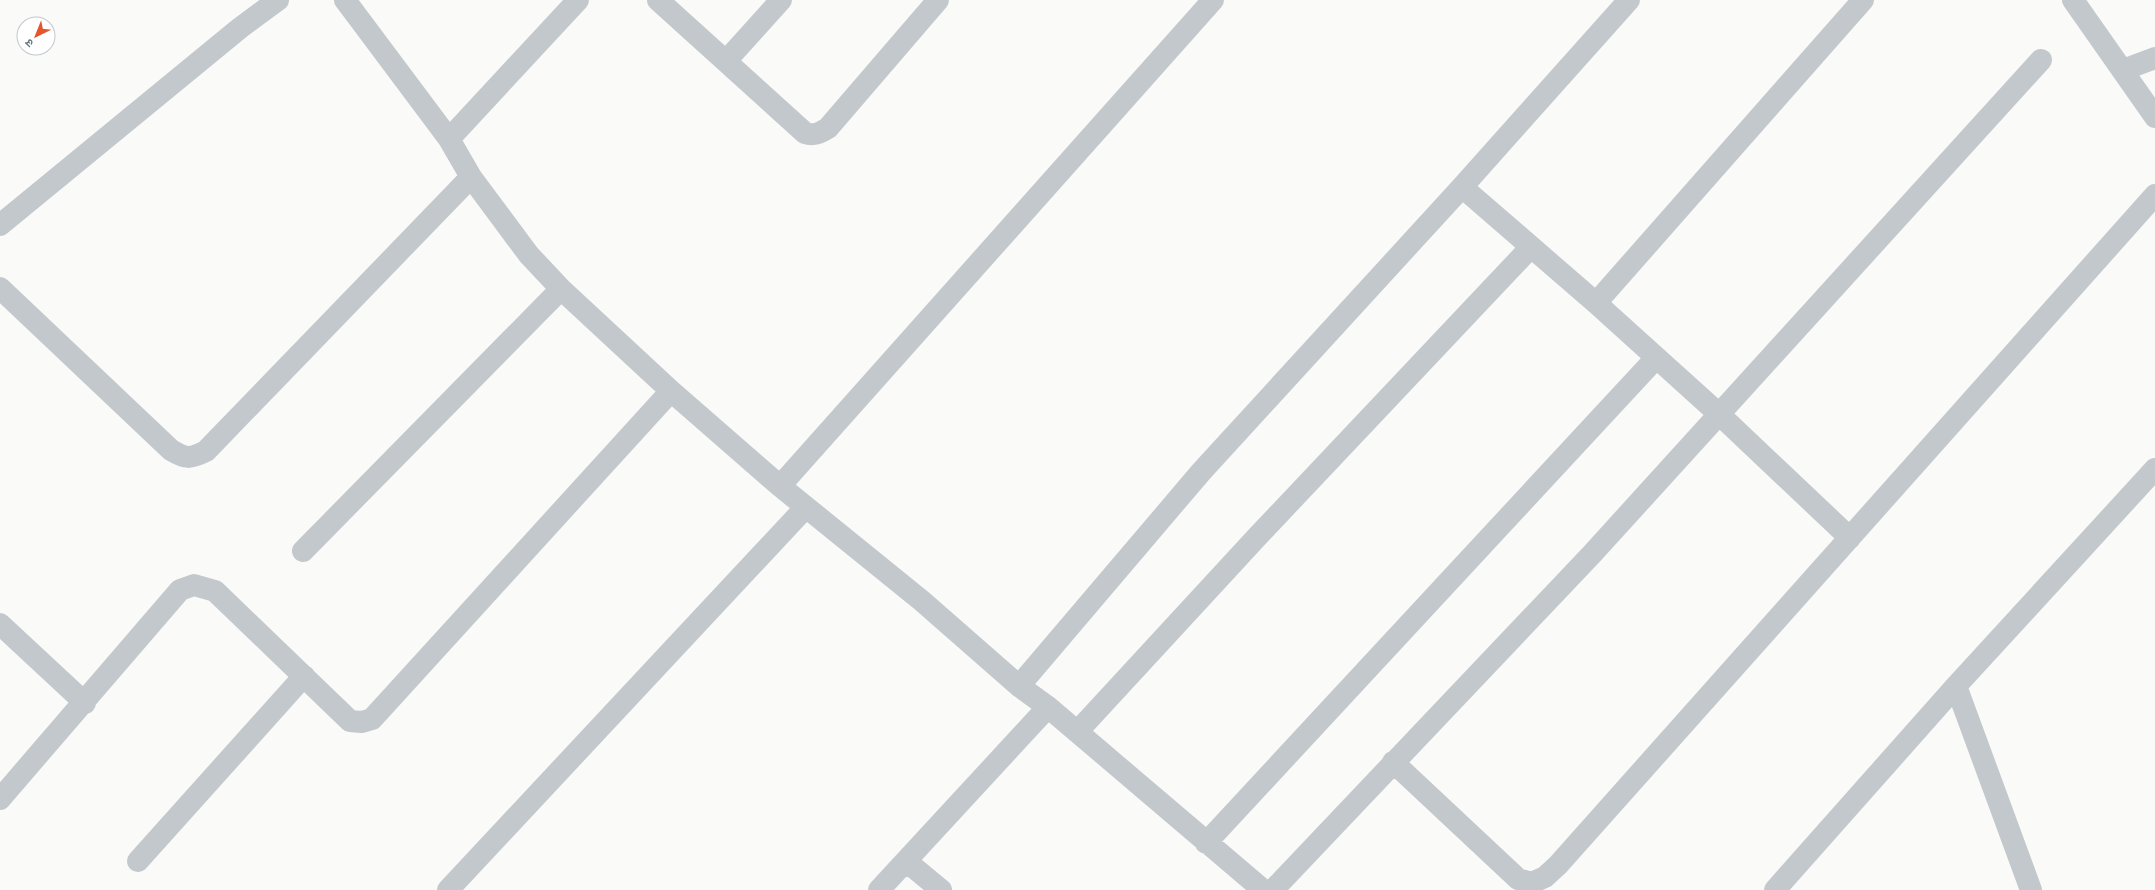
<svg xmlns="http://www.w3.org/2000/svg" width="2155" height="890" font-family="'Alegreya Sans','Noto Sans Devanagari',sans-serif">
<rect width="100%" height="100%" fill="#fafaf8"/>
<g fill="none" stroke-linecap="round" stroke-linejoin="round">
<path stroke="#c3c8cc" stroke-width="22" d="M345,0L449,139L471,177L529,255L561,289L671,391L780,486L922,601L1019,686L1048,707L1263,890
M658,0L805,133C814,136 820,133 828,128L938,0
M2073,0L2155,117
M726,61L781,0
M2123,70L2155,58
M449,139L578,0
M1462,187L1596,303L1720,415L1850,538
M0,225L240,28L278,0
M0,288L171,450C186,459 190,459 206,451L471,177
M1596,303L1863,0
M780,486L1213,0
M303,551L561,289
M0,624L85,703
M1019,686L1201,472L1462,187L1629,0
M1956,686L2031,890
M1077,732L1256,538L1531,247
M1393,762L1518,879L1531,883L1545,877L1558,865L2155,195
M0,799L180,590L194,585L215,591L350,721L362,722L372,719L671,391
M1206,843L1656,358
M138,861L304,676
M906,861L941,890
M448,890L806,507
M879,890L1048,707
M1273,890L1592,554L2041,60
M1775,890L1956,686L2155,469"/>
</g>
<g transform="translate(36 36) rotate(223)"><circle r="19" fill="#ffffff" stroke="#c1c8cd"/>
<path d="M0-3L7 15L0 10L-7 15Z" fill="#e4572e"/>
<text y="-6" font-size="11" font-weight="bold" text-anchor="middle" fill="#657683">उ</text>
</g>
</svg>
